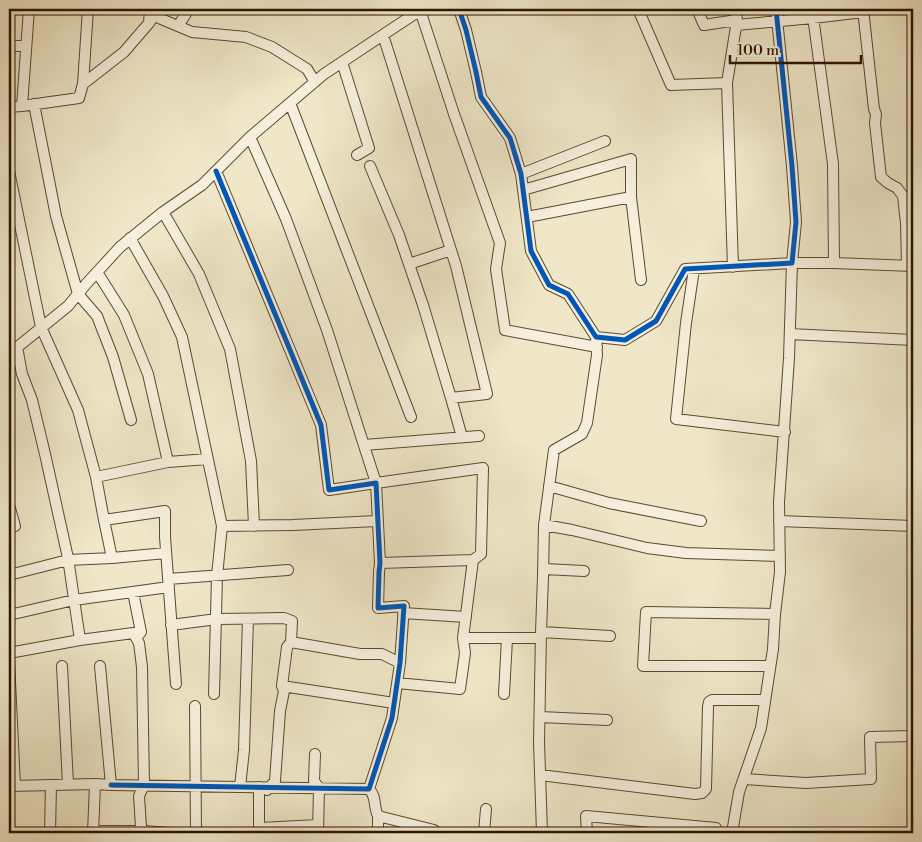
<svg xmlns="http://www.w3.org/2000/svg" width="922" height="842" font-family="'Libre Bodoni',serif">
<rect width="100%" height="100%" fill="#efe7c8"/>
<filter id="stains"><feTurbulence type="fractalNoise" baseFrequency=".004" numOctaves="4"/><feColorMatrix values="0 0 0 0 .2 0 0 0 0 .09 0 0 0 0 .02 0 0 0 .5 -.17"/></filter>
<radialGradient id="worn" r=".72"><stop offset=".6" stop-color="#630" stop-opacity="0"/><stop offset="1" stop-color="#630" stop-opacity=".3"/></radialGradient>
<g fill="none" stroke-linecap="round" stroke-linejoin="round">
<g stroke="#5d4832" stroke-width="12">
<path id="minor" d="M29,9L22,106L79,98L83,84L124,52L149,23
M150,9L149,23L158,9
M459,9L466,30L476,72L481,97L510,138L521,174L531,251L549,285L568,294L596,337L625,340L656,321L685,269L792,263L796,222L792,166L776,9
M638,9L671,85L727,83
M697,9L704,25L737,20
M812,9L833,164L834,263
M863,9L874,109L876,114L875,123L881,177L888,183L897,188L903,196L906,223L907,266
M420,10L454,114L500,243L496,269L505,330L597,347
M154,16L192,32L246,37L272,47L307,69L315,82
M736,25L813,18L863,12
M178,26L189,9
M9,46H26
M342,62L369,148L357,155
M83,84L88,9
M290,103L411,417
M34,104L56,216L78,294L97,316L113,357L131,420
M9,107L22,106
M250,137L286,219L327,330L376,483L483,468L481,554L473,560L463,638L465,653L460,689L397,683
M370,166L399,235L423,305L451,398L487,394L456,266L383,35
M9,171L41,327L78,410L96,477L104,520L112,558
M521,174L605,141
M523,190L631,159V197
M163,212L199,274L230,349L251,461L254,526
M527,217L631,197L641,280
M130,238L163,296L182,337L222,526L293,525L377,521
M409,264L451,250
M733,267L727,83L737,20L735,9
M694,269L686,323L676,419L785,432
M97,272L124,315L148,374L168,462
M790,334L913,340
M17,347L22,374L32,400L45,454L68,558L80,640L141,632
M9,354L68,306L87,283L120,247L163,212L202,185L250,137L324,74L422,9
M451,398L462,437
M364,445L479,436
M96,477L168,462L208,459
M549,486L609,503L701,521
M9,505L15,526L9,527
M104,520L165,511V537L176,684
M779,521L913,526
M544,525L572,530L647,548L686,553L780,556
M380,563L473,560
M544,569L584,571
M9,575L68,560L112,558L166,553
M168,579L288,570
M133,592L141,632L136,638L139,643L142,667L144,785L139,796L141,827L144,831L170,833
M403,613L466,617
M9,615L74,600L169,587
M171,625L217,619L284,618L292,621L291,642L287,647L282,686L284,691L280,711L275,781L267,790
M541,632L610,636
M463,638H541
M291,642L360,654H382L400,663
M9,653L80,640
M9,660L15,786
M62,666L68,784
M770,666H643L646,612L775,614
M282,686L394,703
M214,694L217,576L222,526
M504,694L507,639
M195,706L196,833
M540,717L607,720
M315,754L314,781L319,788L318,833
M540,775L695,794L702,793L706,789L708,707L709,702L712,700H765
M744,779L806,783L871,779L870,737L913,736
M111,785L369,789L392,718L400,663L404,606L378,608L379,572L380,563L376,483L329,490L321,425L216,171
M10,786L95,784
M240,787L244,750L248,619
M369,789C377,797 373,806 378,816L434,830V833
M378,816V833
M260,828L318,825
M93,831H136V833
M50,833L51,785
M93,833L95,784L111,785L100,666
M259,833V787
M484,833L486,809
M542,833L539,742L541,632L543,576L544,525L554,450L582,434L587,423L597,355L596,337
M587,833L586,816L716,828
M732,833L739,792L761,728L773,649L775,614L780,572L779,502L789,358L792,263H834L913,266"/>
</g>
<use href="#minor" stroke="#f5efdb" stroke-width="10"/>
<g stroke="#f5efdb" stroke-width="8">
<path id="cycleway" d="M459,9L466,30L476,72L481,97L510,138L521,174L531,251L549,285L568,294L596,337L625,340L656,321L685,269L792,263L796,222L792,166L776,9
M111,785L369,789L392,718L400,663L404,606L378,608L379,572L380,563L376,483L329,490L321,425L216,171"/>
</g>
<use href="#cycleway" stroke="#0057b8" stroke-width="5"/>
</g>
<rect width="922" height="842" fill="none" stroke="#efe7c8" stroke-width="30"/>
<rect x="10" y="10" width="902" height="822" fill="none" stroke="#2c1300" stroke-width="2.5"/>
<rect x="15" y="15" width="892" height="812" fill="none" stroke="#2c1300"/>
<path d="M730 55v8h131v-8" fill="none" stroke="#2c1300" stroke-width="2.5"/>
<text x="737" y="55" font-size="15" fill="#2c1300" stroke="#f5efdb" stroke-width="4" paint-order="stroke">100 m</text>
<rect width="100%" height="100%" filter="url(#stains)"/>
<rect width="100%" height="100%" fill="url(#worn)"/>
</svg>
